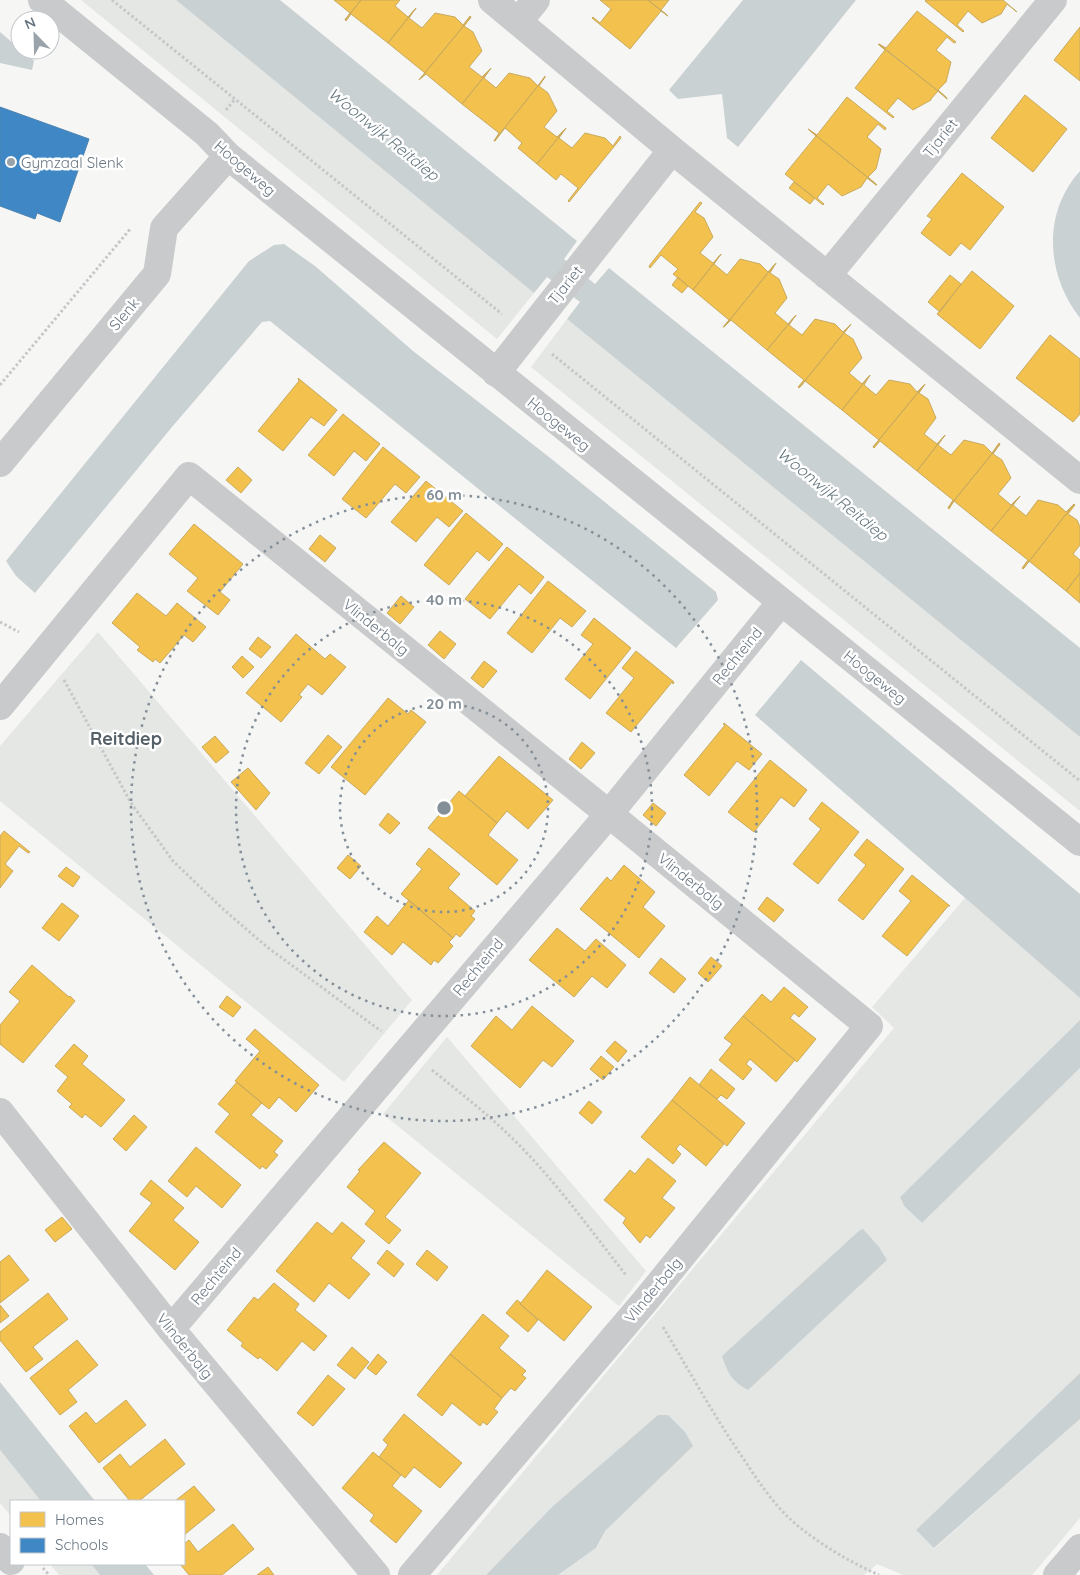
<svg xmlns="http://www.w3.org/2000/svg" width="1080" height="1575" font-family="Quicksand,sans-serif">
<rect width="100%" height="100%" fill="#f6f6f5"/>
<path fill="#e4e7e3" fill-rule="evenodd" d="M81,0H176L534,293L497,339Z
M567,319L1080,737V811L531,367Z
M98,632L412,1000L344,1082L0,801V746Z
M965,898L1080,998V1020L900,1197L904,1206L922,1223L1080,1068V1373L916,1530L935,1548L1080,1419V1518L1032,1575H903L877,1564L864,1575H558L596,1548L599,1544L668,1415H658L553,1506L486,1575H437L894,1028L872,1007ZM880,1247L887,1260L844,1300Z
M447,1037L646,1271L619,1306L383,1114Z
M0,1450L41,1501H11V1516L0,1503Z
M50,1564H91L100,1575H59Z"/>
<path fill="#cad1d3" d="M176,0H280L577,241L564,259L595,284L609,268L1080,648V737L567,319L580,302L547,277L534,293Z
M743,0H856L738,147L727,138L722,94L678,99L669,90Z
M0,32L34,61L32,70L0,63Z
M1080,171V318C1046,275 1042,213 1080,171Z
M284,244L315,266L413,351L549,457L716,592L718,600L676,648L270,321L262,322L172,427L35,593L16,576L6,561L249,261L274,245Z
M801,660L1080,894V998L755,715Z
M1080,1020V1068L922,1223L904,1206L900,1197Z
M863,1229L880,1248L887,1260L748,1390C732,1381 728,1374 722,1356L860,1230Z
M1080,1373V1419L934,1548L916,1530Z
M0,1382L95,1501H41L0,1450Z
M658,1415H668L685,1432L693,1446L606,1530L596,1548L558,1575H486L553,1506Z
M91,1564H145L154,1575H100Z"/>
<path fill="#f2c14e" stroke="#c9aa5e" d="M334,0H361L345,20L350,13Z
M361,0H400L395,6L408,17L416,8L388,43L351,14L346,21L345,20Z
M600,0H648L668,16L661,11L630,49L592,18L593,17L600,23L611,9Z
M648,0H669L661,10L668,16Z
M926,0H1003L1017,12L1007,4L1001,14L982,23L968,11L957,25L964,31L963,32L925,1Z
M416,8L409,18L422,28L435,13L455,17L463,25L470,16L471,17L419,80L425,73L388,43Z
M917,11L956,42L954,43L947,37L936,50L951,62L946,82L938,90L947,98L879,44L886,48Z
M471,17L464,26L473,32L482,51L469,67L482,77L491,68L462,104L426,74L419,80Z
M1080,27V81L1054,60Z
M878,44L947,98V99L938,91L931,99V100L913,110L898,98L887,111L894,117L893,118L855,88L885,50Z
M491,68L484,78L496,88L509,73L530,78L538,86L545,76V77L494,141L499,133L462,104Z
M545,77L539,86L548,93L557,111L544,127L557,137L566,128L537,164L518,148L522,143L505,128L495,141H494Z
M1025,95L1067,129L1033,172L991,138Z
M847,97L886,128L885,130L878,124L867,137L881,149L876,169L868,177L877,185L808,129L817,135Z
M566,128L559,138L572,148L585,133L605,138L613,146L620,136L621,138L569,202L568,201L578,188L561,174L556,180L537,164Z
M808,129L877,185H876L867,178L861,187L842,196L828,184L817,198L824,204L823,205L785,174L816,136Z
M962,173L1004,207L970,250L961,243L950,256L921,233L932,219L927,216Z
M794,182L815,198L810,204L789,188Z
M700,202L702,203L695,212L704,218L713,237L700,253L713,263L721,254L693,290L673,274L678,269L661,255L650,268L649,266Z
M721,254L714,264L727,275L740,259L760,264L768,272L776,263L724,327H723L729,320L693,290Z
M776,263L770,273L779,279L787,298L775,313L788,324L796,315L767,350L731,320L724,327Z
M972,271L1014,306L980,349L937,314Z
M950,275L961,284L940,312L928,302Z
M678,277L688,286L682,293L672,285Z
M796,315L789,325L802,335L815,319L835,324L843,332L851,324L799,388L798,387L804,380L767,350Z
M851,324L844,333L853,339L862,358L849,373L862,384L870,375L842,410L805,381L799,388Z
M1050,335L1080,359V414L1073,422L1016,378Z
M870,375L864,385L876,395L889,380L910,384L917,392L925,384L873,447L879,440L842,410Z
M298,378L337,410L324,426L311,417L283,451L258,431L299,381Z
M925,384L919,393L928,399L936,418L924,434L937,444L945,435L917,471L880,441L874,448L873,447Z
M343,414L380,444L366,461L354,451L334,476L308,455Z
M945,435L938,445L951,455L964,440L984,445L992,453L999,443L1000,444L948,508L953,500L917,471Z
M1000,444L993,454L1002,460L1011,478L998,494L1011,505L1020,496L991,531L954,501L949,509L948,508Z
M383,447L420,477L406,493L395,484L366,518L342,499Z
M238,467L252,480L241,493L226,480Z
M426,481L463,511L449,527L437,517L416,542L391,522Z
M1020,496L1013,505L1026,516L1038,500L1058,505L1066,512L1074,504L1023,569L1022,568L1028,560L991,531Z
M1074,504L1075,505L1068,514L1077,520L1080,527V545L1073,554L1080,560V573L1066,591L1029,561L1023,569Z
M466,513L503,544L489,561L477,551L449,585L424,565Z
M194,524L243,564L220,592L230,600L218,615L187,591L198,578L169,554Z
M320,535L336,548L325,562L309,549Z
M507,547L544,577L531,594L519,584L490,619L465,599Z
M1080,573V603L1066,591Z
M548,581L586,611L572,627L560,618L532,653L507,633Z
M137,593L166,616L177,603L206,627L193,642L184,635L160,663L155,659L153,662L137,650L140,647L112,623Z
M401,596L414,607L400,624L387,613Z
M594,618L631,648L590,699L565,679L593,644L581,635Z
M440,631L456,644L444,659L428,645Z
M296,634L325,659L330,654L346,667L322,695L308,684L299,695L302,697L281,722L246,693Z
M258,637L271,647L261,658L249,649Z
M636,651L674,682L673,684L672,682L631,732L606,713L634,678L622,668Z
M242,656L254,667L243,678L232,667Z
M484,661L497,671L483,688L471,678Z
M388,698L408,714L411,710L426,722L365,795L331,767Z
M724,723L762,754L749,770L737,761L709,796L684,775L725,725L723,724Z
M328,735L342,747L319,774L305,763Z
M215,736L229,752L216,763L202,747Z
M582,742L595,753L581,769L569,759Z
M499,756L553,800L528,829L507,811L497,823L465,796Z
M770,760L807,790L794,807L781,797L754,832L728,812Z
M248,768L270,793L256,810L231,782Z
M459,791L497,823L488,835L518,860L497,885L428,828Z
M822,802L859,832L818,884L793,864L821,829L809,819Z
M653,803L666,813L656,826L643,815Z
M388,813L400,823L390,834L379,825Z
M4,831L30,852L28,853L19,846L5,864L13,871L0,888V836Z
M867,839L904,869L863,920L838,900L866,865L854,855Z
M429,848L460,874L448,888L475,911L471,916L475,919L460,937L456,934L453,938L401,894L422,869L416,864Z
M348,855L361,866L350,879L337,868Z
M624,865L655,892L643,907L665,926L639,958L580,909L607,877L611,881Z
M66,867L80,877L73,887L58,876Z
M912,875L950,906H948L907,956L882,936L911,901L899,891Z
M767,897L784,910L774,922L758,909Z
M409,900L453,938L449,942L453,946L438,963L434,960L431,965L403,942L392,955L364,932L377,916L388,926Z
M62,903L79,916L59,941L42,928Z
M557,928L585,951L596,939L626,965L607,988L592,976L574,997L529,960Z
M711,957L722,966L708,982L698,973Z
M661,958L686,979L674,993L649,973Z
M32,965L69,997L70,996L75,1001L23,1063L0,1044V1025L20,1001L9,992Z
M784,987L808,1007L799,1017L794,1013L790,1018L816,1039L797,1062L743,1016L762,994L771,1002Z
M227,996L241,1007L233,1017L219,1007Z
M532,1006L574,1041L552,1067L543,1060L520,1088L471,1046L496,1016L512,1030Z
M743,1016L795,1060L776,1082L750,1059L746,1064L752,1069L743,1080L719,1060L732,1044L724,1038Z
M255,1029L319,1085L296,1112L279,1097L269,1109L235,1081L260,1051L246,1039Z
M615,1041L627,1051L618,1062L606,1051Z
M74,1044L88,1056L82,1064L125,1100L101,1127L85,1114L82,1118L69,1107L72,1104L57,1091L68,1077L55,1066Z
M601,1056L614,1067L603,1080L590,1069Z
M711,1069L735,1089L727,1099L721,1095L717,1099L699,1085Z
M690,1077L745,1123L727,1146L672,1100Z
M237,1082L262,1103L251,1115L283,1141L274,1152L278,1155L266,1169L262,1166L260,1169L215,1132L230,1114L218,1104Z
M672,1100L724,1144L706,1166L680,1144L676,1149L681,1154L673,1164L641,1137Z
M589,1101L602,1112L592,1124L579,1113Z
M134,1115L147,1127L126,1151L113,1139Z
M384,1142L421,1173L385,1217L401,1230L389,1244L365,1224L375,1211L347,1187L360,1171L358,1170Z
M196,1147L241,1185L222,1208L196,1186L187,1197L168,1181Z
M648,1158L676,1181L662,1198L675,1208L650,1238L646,1235L640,1243L623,1223L626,1218L604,1200L630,1170L635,1174Z
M151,1180L184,1208L173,1220L199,1242L175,1270L129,1231L152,1203L140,1194Z
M62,1217L72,1229L55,1242L45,1230Z
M317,1222L332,1234L342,1222L365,1241L351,1258L370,1274L349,1299L329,1283L314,1302L276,1271Z
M387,1250L404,1264L394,1277L377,1263Z
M427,1250L448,1267L437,1281L416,1264Z
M9,1255L29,1280L0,1303V1262Z
M547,1270L592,1307L564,1341L520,1304Z
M274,1283L299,1304L295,1310L327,1336L314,1351L302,1341L277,1371L260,1357L258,1359L241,1346L243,1343L227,1330L254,1297L258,1300Z
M48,1293L68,1319L33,1347L43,1359L26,1372L0,1340V1332Z
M517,1300L521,1303L520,1304L538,1320L528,1332L506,1313Z
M0,1305L9,1316L0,1323Z
M483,1314L509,1336L499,1348L526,1371L522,1375L526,1378L515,1391L511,1388L502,1398L450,1354Z
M77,1340L98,1365L68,1390L77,1402L60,1415L30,1378Z
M352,1347L369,1362L355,1379L337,1365Z
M378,1354L387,1362L376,1375L367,1368Z
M450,1354L502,1398L494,1409L498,1412L487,1425L483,1422L480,1426L452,1403L442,1416L417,1395Z
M328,1375L345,1389L313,1426L297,1413Z
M126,1400L146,1425L99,1463L69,1426L86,1412L96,1424Z
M404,1414L462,1463L440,1488L414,1467L405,1478L379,1457L388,1445L383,1440Z
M165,1439L185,1464L139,1501H130L103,1468L120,1454L130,1467Z
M373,1452L401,1475L392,1486L422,1511L396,1543L370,1521L374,1515L342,1488Z
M194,1486L215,1510L184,1535V1501H175Z
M233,1524L254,1549L222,1575H189L180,1564H184V1544L189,1540L198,1552Z
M268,1567L274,1575H257Z"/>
<path fill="#3f88c5" stroke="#4c83b1" d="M0,107L89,139L60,222L37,213L35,219L0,206Z"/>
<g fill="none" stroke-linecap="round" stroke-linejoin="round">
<path stroke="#c6c7c8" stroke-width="3" stroke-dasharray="2.5 2.5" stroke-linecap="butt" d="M112,0L502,314
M226,110L235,99
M552,354L1080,781
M0,385L131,228
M0,622L19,632
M64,680L131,803L173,861L223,909L267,947L381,1031
M432,1070C463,1095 494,1119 522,1148C560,1187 592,1232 626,1275
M663,1327C690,1372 715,1418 745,1461C760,1484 776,1508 798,1526C823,1546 850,1562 879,1575
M43,1568L49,1575"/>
<path stroke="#c9cacb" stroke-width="28" d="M42,0L207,134L228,156L1080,842
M492,0L672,150L1080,480
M519,21L536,0
M827,276L1053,0
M496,373L672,150
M0,463L157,274L164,228L228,156
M0,706L189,476L609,814L869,1026L646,1300L412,1575
M0,1112L171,1329L376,1575
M171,1329L609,814L781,602
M0,1547L11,1561
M1057,1575L1080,1548"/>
</g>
<g fill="none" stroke="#848f98" stroke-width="2.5" stroke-dasharray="2.5 5">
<circle cx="444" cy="808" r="104"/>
<circle cx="444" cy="808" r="208"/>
<circle cx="444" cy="808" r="313"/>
</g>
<circle fill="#9aa3aa" stroke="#fff" stroke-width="2" cx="11" cy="162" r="5"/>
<g text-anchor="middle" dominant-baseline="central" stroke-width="5" stroke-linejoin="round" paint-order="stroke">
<g font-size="15" fill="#697682" stroke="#fff">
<text transform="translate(940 138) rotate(-51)">Tjariet</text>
<text transform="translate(245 168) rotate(41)">Hoogeweg</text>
<text transform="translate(565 285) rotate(-51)">Tjariet</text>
<text transform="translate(124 314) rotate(-50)">Slenk</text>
<text transform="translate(559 424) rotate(39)">Hoogeweg</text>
<text transform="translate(376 627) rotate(39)">Vlinderbalg</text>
<text transform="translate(737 656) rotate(-51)">Rechteind</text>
<text transform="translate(875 677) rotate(39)">Hoogeweg</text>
<text transform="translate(691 881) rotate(39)">Vlinderbalg</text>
<text transform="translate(478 967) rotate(-50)">Rechteind</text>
<text transform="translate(216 1276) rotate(-50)">Rechteind</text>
<text transform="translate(653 1290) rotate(-50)">Vlinderbalg</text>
<text transform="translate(185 1346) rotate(51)">Vlinderbalg</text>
</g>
<g font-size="15" fill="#697682" stroke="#fff" text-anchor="start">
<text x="21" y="162">Gymzaal Slenk</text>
</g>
<g font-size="16" font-style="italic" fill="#65777f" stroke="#fff">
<text transform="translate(384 134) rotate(39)">Woonwijk Reitdiep</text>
<text transform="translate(833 494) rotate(39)">Woonwijk Reitdiep</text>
</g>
<g font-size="18" font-weight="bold" fill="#566068" stroke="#fff">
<text x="126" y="738">Reitdiep</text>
</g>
</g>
<circle cx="444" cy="808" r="8" fill="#848f98" stroke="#fff" stroke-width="2.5"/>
<g font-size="15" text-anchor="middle" font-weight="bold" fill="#848f98" stroke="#fff" stroke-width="5" stroke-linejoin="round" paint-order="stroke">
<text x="444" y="500">60 m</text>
<text x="444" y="605">40 m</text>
<text x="444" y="709">20 m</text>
</g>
<rect x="10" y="1500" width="175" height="65" fill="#ffffff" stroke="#c3c8cd"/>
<rect x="20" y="1512" width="25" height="15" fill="#f2c14e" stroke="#c3c8cd"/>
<text x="55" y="1525" font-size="15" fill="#697682">Homes</text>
<rect x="20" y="1538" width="25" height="15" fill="#3f88c5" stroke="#c3c8cd"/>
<text x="55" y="1550" font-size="15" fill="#697682">Schools</text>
<g transform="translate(35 35) rotate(337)"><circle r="24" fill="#ffffff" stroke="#c3c8cd"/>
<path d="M0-4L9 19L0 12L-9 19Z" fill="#9aa3aa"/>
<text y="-8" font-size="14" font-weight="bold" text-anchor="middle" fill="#697682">N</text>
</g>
</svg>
